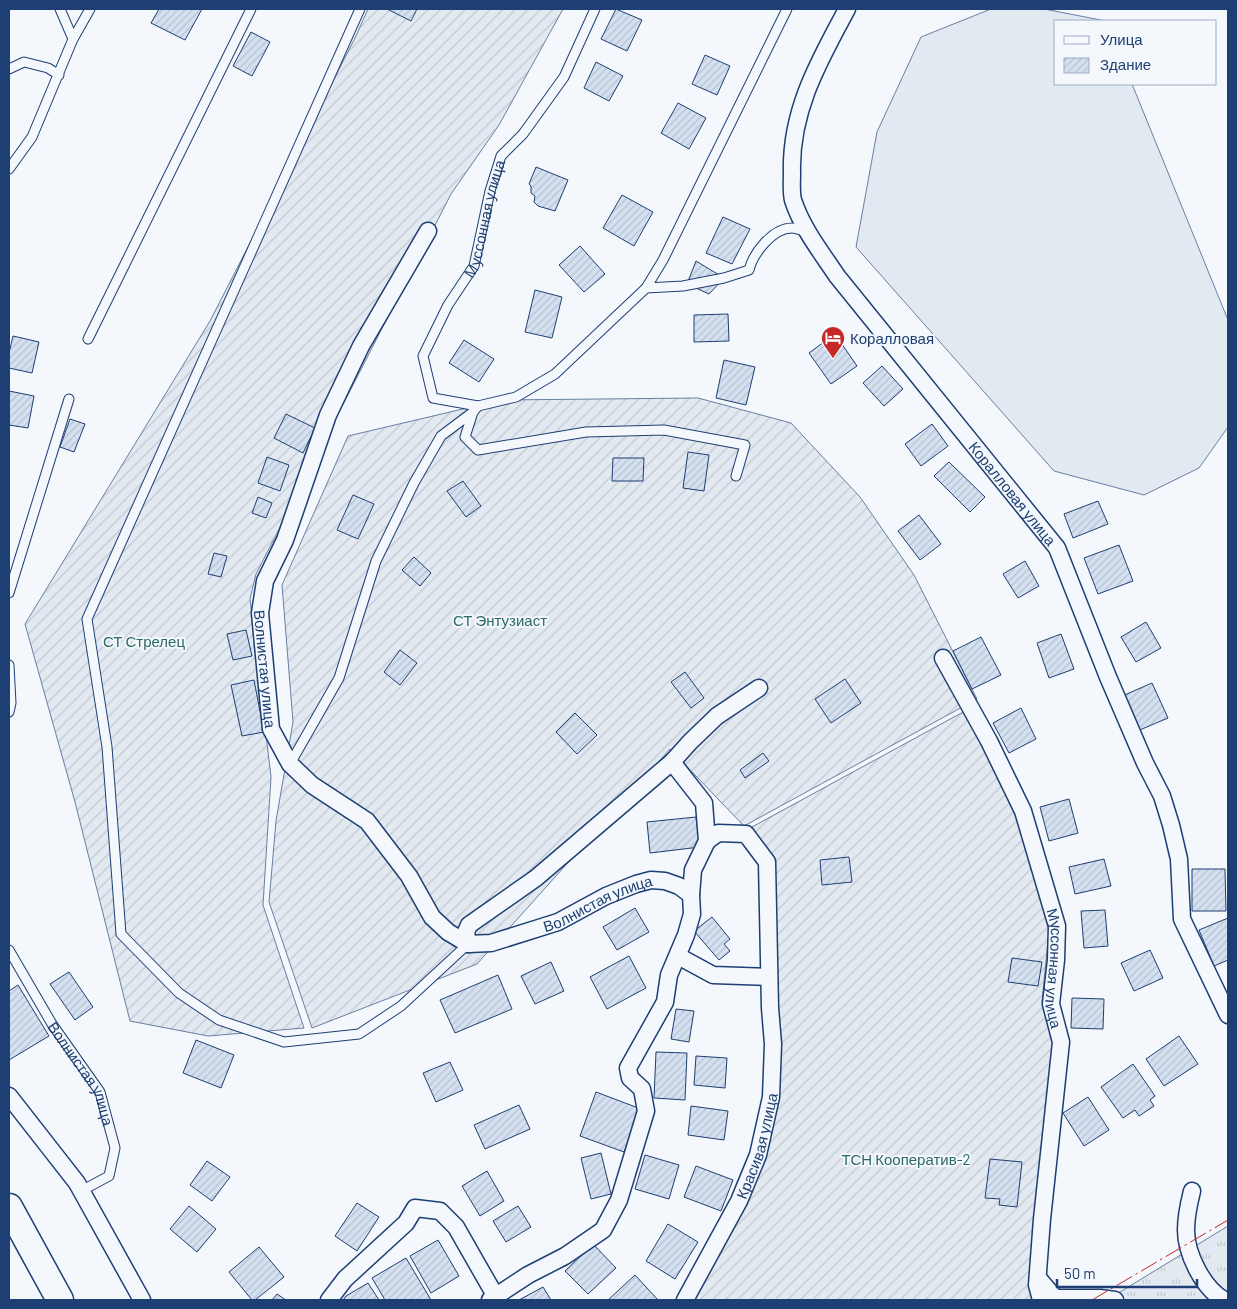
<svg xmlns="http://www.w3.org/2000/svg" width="1237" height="1309" font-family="Barlow,sans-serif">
<defs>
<pattern id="grass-tufts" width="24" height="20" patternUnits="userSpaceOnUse" patternTransform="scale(1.25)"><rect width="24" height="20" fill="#e3e9f0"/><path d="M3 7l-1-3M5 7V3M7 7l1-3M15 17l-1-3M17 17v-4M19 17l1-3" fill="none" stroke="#c2c9d1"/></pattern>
<pattern id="garden-furrows" width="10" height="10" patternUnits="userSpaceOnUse" patternTransform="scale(1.25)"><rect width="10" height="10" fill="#e3e9f0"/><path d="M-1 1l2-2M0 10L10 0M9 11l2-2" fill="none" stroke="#c2c9d1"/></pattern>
<pattern id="building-hatch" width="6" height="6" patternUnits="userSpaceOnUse" patternTransform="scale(1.25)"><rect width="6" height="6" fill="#d5e0f0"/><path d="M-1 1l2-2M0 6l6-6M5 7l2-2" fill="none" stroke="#b6c1d1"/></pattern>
</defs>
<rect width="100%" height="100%" fill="#f4f7fb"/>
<path fill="url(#grass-tufts)" stroke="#687fa3" d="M1228,1226V1300H1107Z"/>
<path fill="url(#garden-furrows)" stroke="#687fa3" d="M368,9H563L499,125L451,194L256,574L250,599L271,777L263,905L304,1028L208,1036L130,1021L75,802L25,624L210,321L355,38Z
M698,398L791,423L860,497L914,575L977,699L744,826L670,749L477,964L312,1028L269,902L276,821L293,722L282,585L348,436L501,400Z
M976,705L1019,819L1049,930L1042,1002L1053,1038L1033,1300H692L762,1164L772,861L752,827Z"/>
<path fill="#e3e9f0" stroke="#687fa3" d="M991,9H1044L1106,21H1056V84H1132L1228,320V427L1199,468L1144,495L1054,471L856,247L877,132L921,37Z"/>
<path fill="url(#building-hatch)" stroke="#1d3f73" d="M159,9H202L185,40L151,23Z
M387,9H417L411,21Z
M616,9L642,20L627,51L601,39Z
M251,32L270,42L252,76L233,66Z
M705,55L730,66L717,95L692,84Z
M596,62L623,76L609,101L584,88Z
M678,103L706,118L689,149L661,133Z
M536,167L568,180L555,211L538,206L534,202L535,196L531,193V186L529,184Z
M622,195L653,212L634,246L603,228Z
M723,217L750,229L732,264L706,253Z
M580,246L605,274L584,292L559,265Z
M696,261L724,278L709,294L687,284Z
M535,290L562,297L552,338L525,332Z
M728,314L729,341L694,342V315Z
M835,334L857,366L831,384L809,353Z
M13,336L39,342L32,373L9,368V353Z
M464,340L494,359L479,382L449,363Z
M724,360L755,367L746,405L716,398Z
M882,366L903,389L884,406L863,383Z
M9,391L34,396L28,428L9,425Z
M286,414L315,428L303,453L274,438Z
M70,419L85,424L74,452L60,447Z
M932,424L948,446L921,466L905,444Z
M688,452L709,455L704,491L683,488Z
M267,457L289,465L280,491L258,483Z
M613,458H644L643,481H612Z
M949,462L985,497L970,512L934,476Z
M463,481L481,506L466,517L447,491Z
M353,495L374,504L358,539L337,530Z
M258,497L272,503L266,518L252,513Z
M1098,501L1108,524L1073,538L1064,514Z
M919,515L941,544L920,560L898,531Z
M1119,545L1133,581L1098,594L1084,558Z
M214,553L227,556L221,577L208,574Z
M414,557L431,573L420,586L402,570Z
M1025,561L1039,586L1018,598L1003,574Z
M1146,622L1161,648L1136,662L1121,637Z
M246,630L252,656L233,660L227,634Z
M1061,634L1074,669L1049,678L1037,643Z
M981,637L1001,675L972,689L953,651Z
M400,650L417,663L400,685L384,672Z
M685,672L704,698L691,708L671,682Z
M845,679L861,703L831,723L815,699Z
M254,680L264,732L242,736L231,685Z
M1152,683L1168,718L1135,732L1120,697Z
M1021,708L1036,739L1009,753L993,723Z
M575,713L597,735L577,754L556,732Z
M763,753L769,761L745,778L740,770Z
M1069,799L1078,833L1049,841L1040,807Z
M696,817L700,847L650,853L647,822Z
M849,857L852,882L822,885L820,860Z
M1104,859L1111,886L1075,894L1069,867Z
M1192,869H1225L1226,911H1192Z
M635,908L649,932L617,950L603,927Z
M1105,910L1108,946L1084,948L1081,911Z
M712,917L730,939L724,944L730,951L719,960L694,931Z
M1228,918V960L1214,966L1199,930Z
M1150,950L1163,978L1134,991L1121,963Z
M629,956L646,988L607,1009L590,977Z
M1012,958L1042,962L1038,986L1008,982Z
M551,962L564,991L535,1004L521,976Z
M69,972L93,1007L75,1020L50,984Z
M498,975L512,1009L455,1033L440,1000Z
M18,985L49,1036L9,1060V991Z
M1072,998L1104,999L1103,1029L1071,1028Z
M676,1009L694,1011L689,1042L671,1039Z
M1179,1036L1198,1064L1164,1086L1146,1059Z
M196,1040L234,1055L221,1088L183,1073Z
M656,1052L687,1053L685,1100L654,1098Z
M696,1056L727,1058L725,1088L694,1085Z
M450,1062L463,1090L436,1102L423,1073Z
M1133,1064L1155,1096L1150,1100L1154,1106L1139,1116L1135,1110L1123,1118L1101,1087Z
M596,1092L641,1109L624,1152L580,1136Z
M1088,1097L1109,1130L1084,1146L1063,1113Z
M519,1105L530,1129L485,1149L474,1125Z
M691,1106L728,1111L724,1140L688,1135Z
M601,1153L611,1194L591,1199L581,1158Z
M645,1155L679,1165L669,1199L635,1189Z
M990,1159L1022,1162L1017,1207L999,1205L1000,1199L985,1198Z
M207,1161L230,1177L212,1201L190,1185Z
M696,1166L733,1180L721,1211L684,1197Z
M487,1171L504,1201L480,1216L462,1186Z
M357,1203L379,1217L357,1251L335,1236Z
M189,1206L216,1229L197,1252L170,1229Z
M518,1206L531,1227L506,1242L493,1221Z
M668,1224L698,1242L675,1279L646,1261Z
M438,1240L459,1276L431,1293L410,1256Z
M593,1244L616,1268L588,1294L565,1271Z
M259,1247L284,1277L255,1300H252L229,1272Z
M406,1258L431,1300H385L372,1278Z
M635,1275L658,1300H608Z
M368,1283L379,1300H343L346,1296Z
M543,1287L551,1300H519Z
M277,1294L286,1300H272Z"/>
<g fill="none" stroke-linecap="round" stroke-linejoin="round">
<g stroke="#1d3f73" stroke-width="11">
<g id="service">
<path d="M60,9L73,39"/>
<path d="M360,9L87,619L107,747L121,934L179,993L219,1020L284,1042L359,1034L401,1006L468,944"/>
<path d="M9,69L24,62L48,68L59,75"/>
<path d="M9,169L32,137L73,39L90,9"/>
<path d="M646,288L683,286L724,278L749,270C753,254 772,228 792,228C796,228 803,231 807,232"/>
<path d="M88,339L251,9"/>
<path id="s1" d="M478,406L433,398L423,356L448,305L474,266L490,191L501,156L523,134L564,77L595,9"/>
<path d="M473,412L465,437L478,450L586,432L664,430L745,445L736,476"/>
<path d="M9,593L69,399"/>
<path d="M9,665L11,703L9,712"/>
<path d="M290,764L339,678L376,561L414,483L441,436L473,412L478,406L516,397L555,374L646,288L663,260L787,9"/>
<path id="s2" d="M9,950L52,1024L100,1092L115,1148L109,1176L81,1191"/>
</g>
</g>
<g stroke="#1d3f73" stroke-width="19">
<g id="minor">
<path id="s3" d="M847,9C819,61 790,111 792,173C792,181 791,192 793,200C802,228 821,252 837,276L1057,548L1108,677L1145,763L1162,796L1171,825L1179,859L1182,919L1228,1015"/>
<path id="s4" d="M428,231L361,346L328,415L285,540L265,581L260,613L271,729L290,764L312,785L367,821L409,876L432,917L448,932L468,944L491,943L558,922L606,896L636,884L651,880L665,881L679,886L691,895L692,914L686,935L669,975L665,1002L628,1068L630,1078L642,1089L646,1111L619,1200L603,1230L565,1256L528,1275L490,1300"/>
<path id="s5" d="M943,658L989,741L1023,811L1057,926L1056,960L1051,1004L1061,1042L1042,1219L1037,1285L1041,1300"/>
<path d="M672,762L704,803L707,841L693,870L691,895"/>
<path d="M468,944L466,932L469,925L536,878L672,762L690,742L717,716L759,688"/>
<path d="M678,956L713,975L769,977"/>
<path d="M9,1096L77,1183L142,1300"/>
<path d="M1192,1191C1189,1203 1186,1217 1186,1230C1186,1254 1203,1288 1224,1300"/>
<path d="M1038,1278L1055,1298H1100L1115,1300"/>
<path d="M329,1300L345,1279L406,1223L415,1208L440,1211L456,1227L496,1297"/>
<path id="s6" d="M685,1300L739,1201L758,1155L771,1097L773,1044L770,1008L767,862L746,834L718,833L707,841"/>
</g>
</g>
<g stroke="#1d3f73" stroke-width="29">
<path id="primary" d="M9,1207L60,1300"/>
</g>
<use href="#service" stroke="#f4f7fb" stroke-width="9"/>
<use href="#minor" stroke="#f4f7fb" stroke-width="16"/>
<use href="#primary" stroke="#f4f7fb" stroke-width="26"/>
<path stroke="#c62828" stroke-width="1" stroke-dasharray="18 4 2.5 4" stroke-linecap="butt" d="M1092,1300L1228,1220"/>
</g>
<defs>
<g id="hotel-pin" transform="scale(1.25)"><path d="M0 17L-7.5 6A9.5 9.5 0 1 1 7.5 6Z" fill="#c62828" stroke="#f4f7fb"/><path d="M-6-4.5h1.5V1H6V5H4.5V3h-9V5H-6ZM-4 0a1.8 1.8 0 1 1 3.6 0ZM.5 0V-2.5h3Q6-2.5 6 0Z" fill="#fff"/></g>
</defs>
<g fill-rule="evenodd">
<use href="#hotel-pin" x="833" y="338"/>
</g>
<g text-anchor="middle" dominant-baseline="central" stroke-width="4" stroke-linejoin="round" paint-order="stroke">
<g font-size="15" fill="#1d3f73" stroke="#f4f7fb">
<text stroke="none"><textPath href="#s1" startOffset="241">Муссонная улица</textPath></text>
<text stroke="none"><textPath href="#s3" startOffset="570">Коралловая улица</textPath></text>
<text stroke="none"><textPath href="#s4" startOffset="476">Волнистая улица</textPath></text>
<text stroke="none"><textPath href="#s4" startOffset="971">Волнистая улица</textPath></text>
<text stroke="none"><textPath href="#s5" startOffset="335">Муссонная улица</textPath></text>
<text stroke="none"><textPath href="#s2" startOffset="144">Волнистая улица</textPath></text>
<text stroke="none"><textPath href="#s6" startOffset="171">Красивая улица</textPath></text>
</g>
<g font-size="15" fill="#1d3f73" stroke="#f4f7fb" text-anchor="start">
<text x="850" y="338">Коралловая</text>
</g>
<g font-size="15" fill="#2c6c60" stroke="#f4f7fb">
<text x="500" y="620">СТ Энтузиаст</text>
<text x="144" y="641">СТ Стрелец</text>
<text x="906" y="1159">ТСН Кооператив-2</text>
</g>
</g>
<rect width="1237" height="1309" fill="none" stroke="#1d3f73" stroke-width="20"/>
<rect x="1054" y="20" width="162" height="65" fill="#f4f7fb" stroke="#9eadc5"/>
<rect x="1064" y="36" width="25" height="8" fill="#f4f7fb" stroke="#9eadc5"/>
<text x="1100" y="45" font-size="15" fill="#1d3f73">Улица</text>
<rect x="1064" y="58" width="25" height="15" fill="url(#building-hatch)" stroke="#9eadc5"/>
<text x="1100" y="70" font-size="15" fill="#1d3f73">Здание</text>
<path d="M1057 1279v8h140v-8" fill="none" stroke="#1d3f73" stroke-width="2.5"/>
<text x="1064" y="1279" font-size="15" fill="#1d3f73" stroke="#f4f7fb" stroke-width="4" paint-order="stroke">50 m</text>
</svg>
